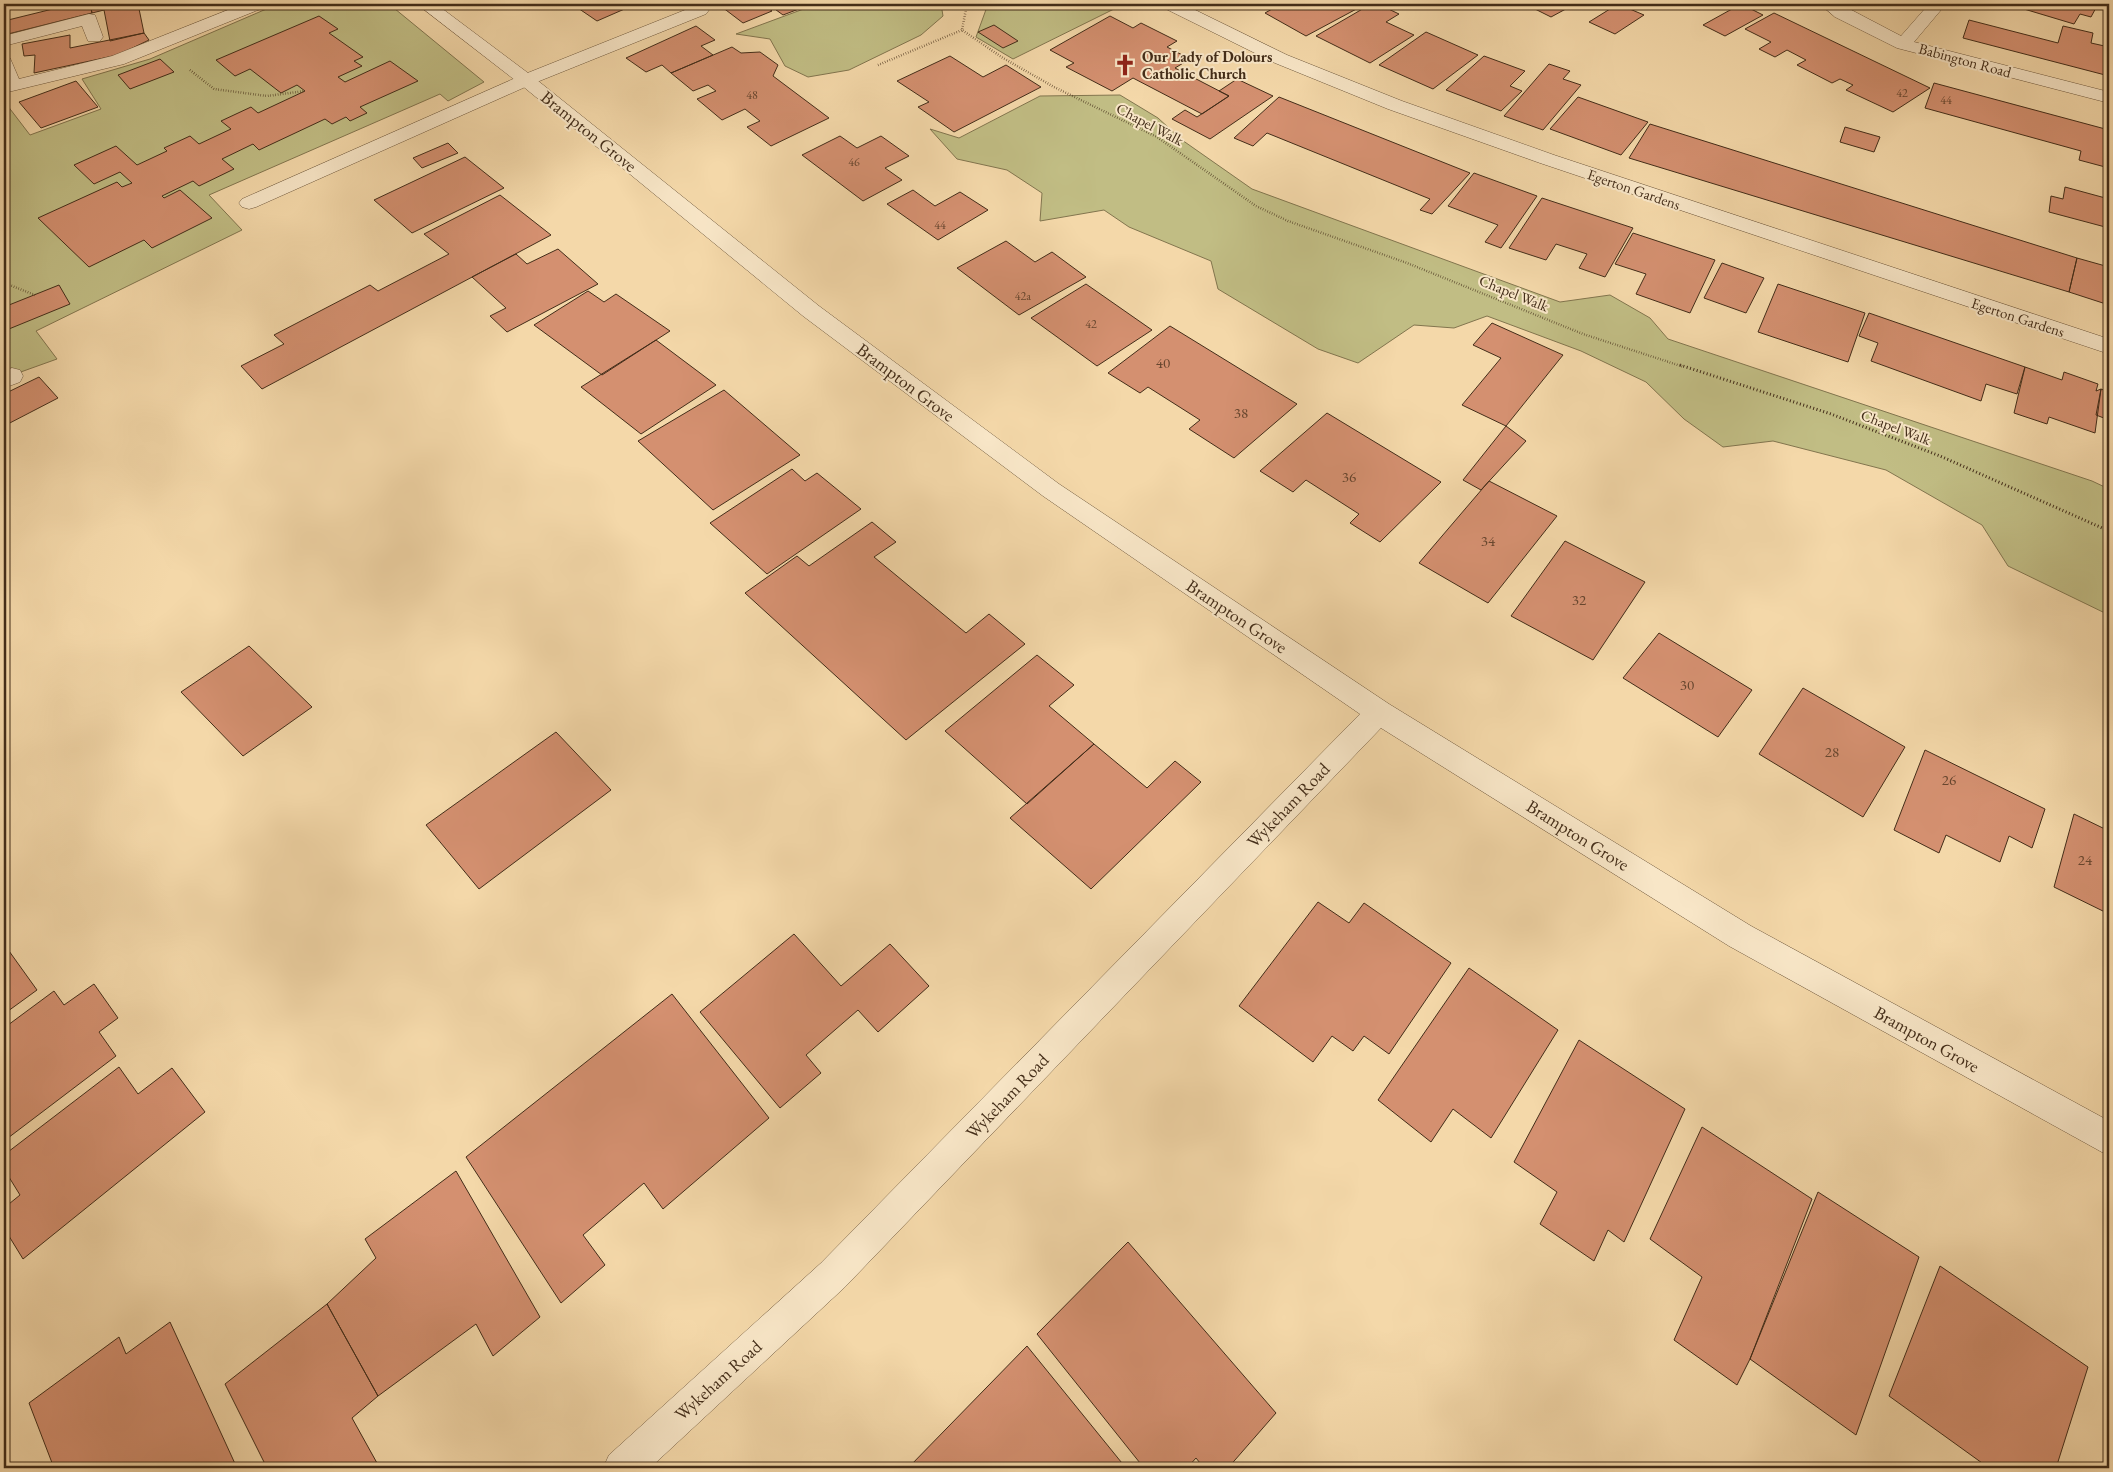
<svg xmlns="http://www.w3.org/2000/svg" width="2113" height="1472" font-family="'EB Garamond',serif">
<rect width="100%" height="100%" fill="#f4d8a9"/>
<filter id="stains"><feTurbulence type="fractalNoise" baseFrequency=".004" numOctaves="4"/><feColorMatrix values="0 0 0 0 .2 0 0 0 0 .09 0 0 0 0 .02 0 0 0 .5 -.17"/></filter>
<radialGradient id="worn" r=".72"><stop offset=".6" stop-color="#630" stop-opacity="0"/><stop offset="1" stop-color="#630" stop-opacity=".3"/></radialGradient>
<path fill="#c1bd84" stroke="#82754e" d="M278,4H389L484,82L448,101L440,94L209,195L242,230L36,331L57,359L4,378V101L30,135L101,109L82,79L150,59Z
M817,4H941L943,16L921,35L849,70L808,77L785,66L770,39L736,34Z
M988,4H1104L1116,8L1013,59L976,37Z
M1120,95L1158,118L1182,140L1252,189L1560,302L1610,295L1650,318L1668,339L2092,481L2109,489V615L2008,566L1982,525L1886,470L1773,441L1723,447L1684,419L1646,382L1581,351L1487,316L1454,328L1414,325L1358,363L1318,349L1218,289L1211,261L1129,227L1104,210L1040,221L1042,193L1007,170L957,159L930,129L959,138L1040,96Z"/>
<path fill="#d49070" stroke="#432d19" d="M73,4H90L92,13L4,35V21Z
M90,4H138L144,33L110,41L104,10L92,13Z
M572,4H636L597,21Z
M718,4H763L772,11L743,23Z
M768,4H812L783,15Z
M1262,4H1357L1362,6L1306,36L1265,13L1272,9Z
M1371,4H1378L1399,14L1386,22L1414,35L1370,63L1316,36Z
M1529,4H1575L1551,17L1527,5Z
M1618,4L1644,15L1615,34L1589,22Z
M1741,4L1763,15L1725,36L1703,25Z
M2015,4H2098L2091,17L2080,14L2074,24L2014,6Z
M1774,13L1930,88L1893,112L1846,90L1853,85L1840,79L1832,83L1797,65L1806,60L1787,50L1775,57L1759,49L1771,42L1745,29Z
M319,16L338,29L329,33L363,57L354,61L362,66L338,77L345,82L390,61L418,81L360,107L367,113L350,121L346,117L332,124L325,119L259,150L253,144L222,159L234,169L199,186L193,181L162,196L164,198L180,190L212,218L152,248L144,240L89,267L38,218L117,182L122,187L132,183L120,172L94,184L74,165L116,146L137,165L167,151L164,148L190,136L199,144L231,129L221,121L251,107L258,113L305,91L297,85L281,93L250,69L235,76L216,60Z
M1110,16L1133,28L1141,23L1177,41L1167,47L1190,59L1175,68L1229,96L1202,114L1133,78L1112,91L1066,67L1074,63L1050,50Z
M1969,20L2058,43L2063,26L2093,33L2091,43L2109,47V76L1963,38Z
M994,25L1018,41L1003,48L978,32Z
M696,26L715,40L701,46L713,55L671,73L662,65L646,72L626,58Z
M1426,32L1478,55L1433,89L1379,65Z
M144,33L149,40L118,55L34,73L35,55L24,56L22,44L70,35V48Z
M732,47L741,53L760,52L778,65L773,76L829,118L771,146L747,127L760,121L745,109L722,120L697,99L716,91L708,85L693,91L671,73Z
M950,56L983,77L1006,65L1041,87L954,132L918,107L929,102L897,81Z
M1484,56L1525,71L1510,86L1522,91L1501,111L1446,90Z
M160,59L174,72L130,89L118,75Z
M1549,64L1570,71L1563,79L1581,85L1543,130L1504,116Z
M1237,79L1273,96L1210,139L1172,119L1185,110L1197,117L1229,96L1219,91Z
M76,81L98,107L41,128L19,102Z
M1934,83L2109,130V168L2079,160L2081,151L1925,108Z
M1279,97L1470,173L1432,214L1420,210L1430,199L1267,133L1253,146L1234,138Z
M1578,97L1648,122L1621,155L1550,129Z
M1650,124L2077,258L2069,292L1629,158Z
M1845,127L1880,137L1874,152L1840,142Z
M840,136L857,148L881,136L909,156L885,168L902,180L863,201L802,155Z
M448,143L458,153L422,168L413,158Z
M465,157L504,188L412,233L374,200Z
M1474,173L1537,196L1501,248L1485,242L1498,225L1448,206Z
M2065,187L2109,199V228L2049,212L2051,196L2063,199Z
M913,190L935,206L960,192L988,210L938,240L887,204Z
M500,195L551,235L262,389L241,366L284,344L274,335L370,285L378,291L449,254L424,234Z
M1542,198L1633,228L1605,277L1579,268L1587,254L1556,244L1546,260L1509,248Z
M1633,233L1715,260L1690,313L1636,294L1646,274L1615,264Z
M1006,241L1035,262L1052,252L1086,277L1019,315L957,268Z
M558,249L598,284L507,332L490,316L506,308L472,277L516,254L527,264Z
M2077,258L2109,267V305L2069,292Z
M1722,263L1764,278L1746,313L1704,298Z
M1086,284L1152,330L1097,366L1031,318Z
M1778,284L1865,313L1848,362L1758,332Z
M59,285L70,304L4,331V307Z
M588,291L604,302L616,294L670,331L602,375L534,325Z
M1869,313L2025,367L2017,394L1986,384L1981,401L1871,361L1878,343L1859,336Z
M1492,323L1563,355L1506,426L1462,405L1501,358L1473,345Z
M1170,326L1297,404L1234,458L1189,429L1200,420L1148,387L1140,393L1108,373Z
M656,340L716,385L641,434L581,387Z
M2025,367L2062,380L2064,372L2098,384L2096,391L2101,389L2095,433L2049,417L2047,424L2014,413Z
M39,377L58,398L4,426V394Z
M2101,389L2109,392V420L2096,415Z
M724,390L800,455L713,510L638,441Z
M1327,413L1441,482L1380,542L1350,523L1359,514L1306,480L1293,492L1260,471Z
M1506,426L1526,441L1481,490L1463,480Z
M792,469L805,481L817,473L861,509L767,574L710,523Z
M1489,481L1557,516L1488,603L1419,563Z
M872,522L896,542L874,557L966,633L989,614L1025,644L906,740L745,593L797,556L809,566Z
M1565,541L1645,582L1593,660L1511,616Z
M1659,633L1752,690L1718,737L1623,678Z
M249,646L312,707L243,756L181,692Z
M1037,655L1074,685L1049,706L1094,744L1027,804L945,731Z
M1803,688L1905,747L1863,817L1759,754Z
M556,732L611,790L479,889L426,825Z
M1094,744L1147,788L1175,761L1201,782L1091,889L1010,818Z
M1925,750L2045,809L2032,848L2009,836L2000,862L1946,835L1939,853L1894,830Z
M2074,814L2109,831V914L2054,887Z
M1318,902L1349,923L1364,903L1451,963L1389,1054L1364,1036L1353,1051L1332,1036L1313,1062L1239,1006Z
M794,934L841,986L890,944L929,986L878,1032L858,1010L806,1055L821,1073L780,1108L700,1012Z
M4,944L37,990L4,1014Z
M1469,968L1558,1030L1491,1138L1453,1109L1431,1142L1378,1100Z
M94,984L118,1018L99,1032L116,1056L4,1141V1028L54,991L64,1005Z
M672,994L769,1118L663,1209L644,1183L583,1235L605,1265L561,1303L466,1157Z
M1579,1040L1685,1109L1624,1242L1608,1230L1594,1261L1540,1224L1557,1192L1514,1162Z
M119,1067L138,1094L172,1068L205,1112L23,1259L4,1228V1208L20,1195L4,1169V1155Z
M1702,1127L1812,1199L1750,1359L1737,1385L1674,1340L1702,1277L1650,1239Z
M456,1171L540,1317L493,1356L476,1324L378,1396L327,1304L376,1258L365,1239Z
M1818,1192L1919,1257L1856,1435L1750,1359Z
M1128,1242L1276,1413L1228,1468H1204L1196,1458L1187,1468H1144L1037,1334Z
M1940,1266L2088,1367L2056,1468H1989L1889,1396Z
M327,1304L378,1396L352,1418L377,1463L371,1468H267L225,1384Z
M170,1322L237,1468H54L29,1403L119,1337L126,1354Z
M1027,1346L1126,1468H908Z"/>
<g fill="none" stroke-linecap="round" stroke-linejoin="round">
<g stroke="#6f583d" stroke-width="1">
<path id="lane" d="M243,4H266L263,8L124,64L4,93V57L10,58L19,79L112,56Z
M688,4H704L709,10L706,14L532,84L256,207L249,209L242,207L239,203L242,199L520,76L690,8Z
M89,14L95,15L103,37L100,41H88L82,26L4,46V36Z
M12,368L20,370L23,376L20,382L4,388V371Z"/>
</g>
<g stroke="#6f583d" stroke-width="1">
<path id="street" d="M417,4H436L532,76L819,306L1059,484L1389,704L1751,926L2109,1121V1156L1729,946L1381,728L845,1287L650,1468H603L609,1455L821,1263L1360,714L1043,496L803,316L520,84Z
M1161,4H1183L1287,55L1402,101L1554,155L2109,339V354L1540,163L1388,109L1275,63L1164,8Z
M1820,4H1840L1901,36L1929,4H1946L1914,42L2109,92V103L1897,48L1835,17Z"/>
</g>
<path stroke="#432d19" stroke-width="2.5" stroke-dasharray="0.5 2" stroke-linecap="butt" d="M967,4L962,30L1003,58L1054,87L1157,137L1256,206L1288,221L1407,263L1583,334L1684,367
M878,65L962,30
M190,70L214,89L267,96L305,91
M4,264L7,284L35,295"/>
<path stroke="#432d19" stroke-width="3" stroke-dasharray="1 2.5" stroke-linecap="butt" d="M1680,365L1831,414L1940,456L2109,531"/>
<use href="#lane" fill="#f8e6c7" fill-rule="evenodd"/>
<use href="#street" fill="#f8e6c7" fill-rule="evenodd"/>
</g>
<defs>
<g id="church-bare" transform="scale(1.725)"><path d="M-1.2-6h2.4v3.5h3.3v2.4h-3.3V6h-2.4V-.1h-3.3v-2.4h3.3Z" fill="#8f2418" stroke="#f8e6c7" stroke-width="2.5" paint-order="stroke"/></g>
</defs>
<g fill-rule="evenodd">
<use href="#church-bare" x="1125" y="65"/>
</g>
<g text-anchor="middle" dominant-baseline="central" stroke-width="4" stroke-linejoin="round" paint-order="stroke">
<g font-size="12" fill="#67462f">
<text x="1902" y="93">42</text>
<text x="752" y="95">48</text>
<text x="1946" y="100">44</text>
<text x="854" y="162">46</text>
<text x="940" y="225">44</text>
<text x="1023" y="296">42a</text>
<text x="1091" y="324">42</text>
</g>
<g font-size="15" font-weight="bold" fill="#432d19" stroke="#f8e6c7" text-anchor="start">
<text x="1142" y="56">Our Lady of Dolours<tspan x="1142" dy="17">Catholic Church</tspan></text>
</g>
<g font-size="15" fill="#432d19" stroke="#f8e6c7">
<text transform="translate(1965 60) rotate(15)">Babington Road</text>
<text transform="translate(1150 124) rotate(28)">Chapel Walk</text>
<text transform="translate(1634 189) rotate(19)">Egerton Gardens</text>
<text transform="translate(1514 293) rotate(22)">Chapel Walk</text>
<text transform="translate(2018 317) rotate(18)">Egerton Gardens</text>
<text transform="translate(1896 427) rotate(21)">Chapel Walk</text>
</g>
<g font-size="15" fill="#67462f">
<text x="1163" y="362">40</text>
<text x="1241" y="412">38</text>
<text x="1349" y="476">36</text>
<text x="1488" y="540">34</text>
<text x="1579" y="599">32</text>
<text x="1687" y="684">30</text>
<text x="1832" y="751">28</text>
<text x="1949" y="779">26</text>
<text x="2085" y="859">24</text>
</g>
<g font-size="18" fill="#432d19" stroke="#f8e6c7">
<text transform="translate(589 131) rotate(39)">Brampton Grove</text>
<text transform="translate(906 382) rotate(37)">Brampton Grove</text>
<text transform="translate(1237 616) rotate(34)">Brampton Grove</text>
<text transform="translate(1288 805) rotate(-46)">Wykeham Road</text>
<text transform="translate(1578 835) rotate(32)">Brampton Grove</text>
<text transform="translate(1927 1039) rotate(29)">Brampton Grove</text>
<text transform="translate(1007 1096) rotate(-46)">Wykeham Road</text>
<text transform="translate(718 1380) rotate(-42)">Wykeham Road</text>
</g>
</g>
<rect width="2113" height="1472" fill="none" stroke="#f4d8a9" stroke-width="20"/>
<rect x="5" y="5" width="2103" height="1462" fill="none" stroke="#432d19" stroke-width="2.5"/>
<rect x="10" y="10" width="2093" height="1452" fill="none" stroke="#432d19"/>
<rect width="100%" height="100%" filter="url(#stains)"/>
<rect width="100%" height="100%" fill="url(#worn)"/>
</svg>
